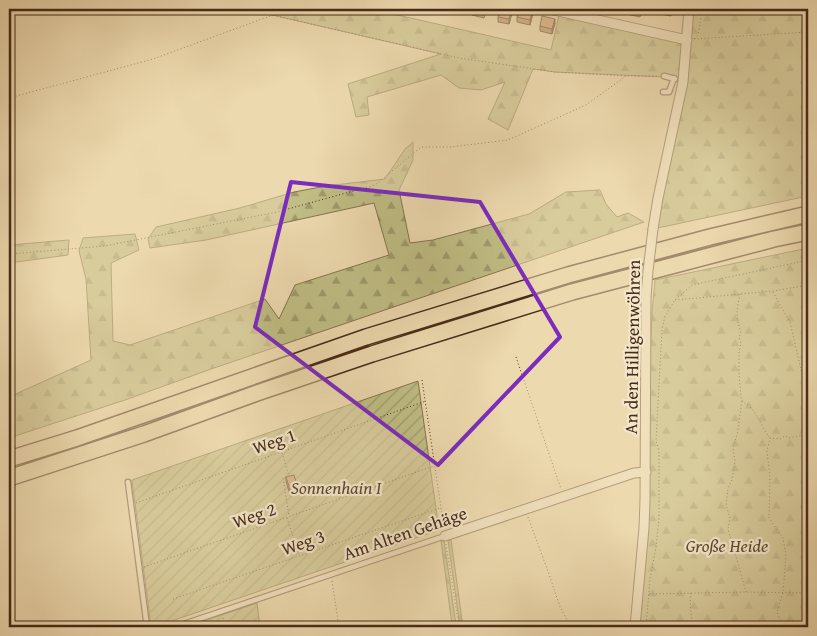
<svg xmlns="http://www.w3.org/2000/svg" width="817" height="636" font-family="'Gentium Book Plus',serif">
<defs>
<pattern id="forest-firs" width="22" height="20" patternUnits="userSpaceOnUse" patternTransform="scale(1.25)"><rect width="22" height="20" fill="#c0bd85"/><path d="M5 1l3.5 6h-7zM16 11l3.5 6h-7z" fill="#9e9a6c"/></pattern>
<pattern id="garden-furrows" width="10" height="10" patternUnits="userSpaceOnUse" patternTransform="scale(1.25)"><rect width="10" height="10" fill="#c0bd85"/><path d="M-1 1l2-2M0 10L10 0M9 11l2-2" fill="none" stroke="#9e9a6c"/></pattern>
</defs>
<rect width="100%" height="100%" fill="#edd9ae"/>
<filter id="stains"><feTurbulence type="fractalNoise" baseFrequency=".004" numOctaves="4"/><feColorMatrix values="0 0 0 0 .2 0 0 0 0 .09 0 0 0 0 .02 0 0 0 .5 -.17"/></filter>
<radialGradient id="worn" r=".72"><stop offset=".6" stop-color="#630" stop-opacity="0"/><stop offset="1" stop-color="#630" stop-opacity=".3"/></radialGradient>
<path fill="url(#forest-firs)" stroke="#84744f" d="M246,9H371L551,50L560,11L687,39L695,9H808V198L803,197L653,229L683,82L665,77L555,72L533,69L508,130L488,119L505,82L481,90L459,88L441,75L367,97L369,115L356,117L348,84L441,54Z
M413,142V160L399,190L410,243L433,240L529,214L566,192L600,190L606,204L617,217L628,213L644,222L214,368L125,400L9,438V397L91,360L86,279L79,251L83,238L135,234L139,250L111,263L113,341L130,345L265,299L279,319L295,285L389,255L374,203L206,240L150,248L148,239L156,227L240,208L294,192L326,186L385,179L405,149Z
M69,240L68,255L9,263V245Z
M808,248V627H639L652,312L655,280Z
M448,540H451L463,627H460Z
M441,541H444L456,625H459V627H431L452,625Z"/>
<path fill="url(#garden-furrows)" stroke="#84744f" d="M418,381L439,530L154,627H151L132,480Z
M257,603L260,627H199L198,623Z"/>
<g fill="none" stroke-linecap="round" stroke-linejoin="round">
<g stroke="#70563e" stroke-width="7">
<path id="lane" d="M664,76L675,79
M663,92H669L674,78
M128,482L147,627
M175,627L445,536"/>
</g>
<g stroke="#70563e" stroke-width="11">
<path id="street" d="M549,9L687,40
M653,229L658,198L683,82L689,9
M445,536L634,473L646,472
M635,627L644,528L645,501L646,297"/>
</g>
<g stroke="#472b19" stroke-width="18">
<path id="highway" d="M9,459L77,438L366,337L568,275L710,237L808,214
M9,478L144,434L257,393L372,354L572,292L774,239L808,232"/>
</g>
<path stroke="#472b19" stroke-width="1" stroke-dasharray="1 2.5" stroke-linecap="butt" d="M246,9L459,58L555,72L626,76H659
M805,9L808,10
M694,39L808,32
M695,39L698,35L702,9
M9,98L153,59L273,15
M9,254L105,246L277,212L375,185L421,147H450L508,140L586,105L626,76
M773,292L790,322L808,400
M740,294C737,308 735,318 741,332L739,337L741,343L739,353V373L741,398C743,403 745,403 749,406C758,414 762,428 770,438
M675,300L773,291L808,285
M516,357L561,489
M422,380L444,528
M742,401L737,435L733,448L735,461L732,480L728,488L726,505L730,518L728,529L746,592
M282,453L289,476
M286,477L283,478L289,516
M136,503L426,401
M528,517L549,574L560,607L571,627
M287,518L299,555
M446,544L459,627
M144,567L434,466
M332,581L339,627
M691,593L690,606L693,627
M649,594L746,592L808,593
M173,599L440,508
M223,618L225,627
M431,627L458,625
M646,627L650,579L656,547L659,518V451L656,441L662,329L665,316L675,300L692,285L808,260
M783,627L777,612L783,593L786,555L783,538L769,518L770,477L767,451L770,438L780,439L785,436L789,438L808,434"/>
<use href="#lane" stroke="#f3e6ca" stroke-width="4.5"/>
<use href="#street" stroke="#f3e6ca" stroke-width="9"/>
<use href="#highway" stroke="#edd9ae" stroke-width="15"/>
<g stroke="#70563e" stroke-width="11" stroke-linecap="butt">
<path id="street-bridge" d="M646,297L648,271L653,229"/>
</g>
<use href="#street-bridge" stroke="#f3e6ca" stroke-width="9"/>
</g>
<path fill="#b47f5a" stroke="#472b19" d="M472,9H487L484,18L472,15Z
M513,9L509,24L498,22V17Z
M598,9H610L609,12L598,10Z
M626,9H642L640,17L626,14Z
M660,9H673L671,16L660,14Z
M533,13L530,25L517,22V17Z
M555,23L552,34L540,31V26Z
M286,477L297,489L294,490V494L290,495L286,481Z"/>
<path fill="#92684a" stroke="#472b19" d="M512,9H513L509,24V19Z
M533,9V13L530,25V20Z
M555,19V23L552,34V29Z
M297,485V489L294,490V494L290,495V490L293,486Z"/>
<path fill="#d19469" stroke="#472b19" d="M472,9H485L484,13L472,10Z
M500,9H512L509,19L498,17Z
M519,9H533L530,20L517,17Z
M626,9H641L640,12Z
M660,9H672L671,12Z
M542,16L555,19L552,29L540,26Z
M294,475L297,485L293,486L294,489L290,490L286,477Z"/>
<path d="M0 0H817V636H0ZM291,182L480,202L560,337L438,465L255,327Z" fill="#edd9ae" fill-opacity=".55" fill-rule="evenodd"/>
<path fill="none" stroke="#7b2cbf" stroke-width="4" stroke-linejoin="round" d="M291,182L480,202L560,337L438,465L255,327Z"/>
<g text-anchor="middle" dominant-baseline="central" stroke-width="4.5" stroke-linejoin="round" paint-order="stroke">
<g font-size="18" fill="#472b19" stroke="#f3e6ca">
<text transform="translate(632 347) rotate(-89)">An den Hilligenwöhren</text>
<text transform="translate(274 441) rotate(-19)">Weg 1</text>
<text transform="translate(254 515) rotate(-19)">Weg 2</text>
<text transform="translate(405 533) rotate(-19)">Am Alten Gehäge</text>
<text transform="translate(303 542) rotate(-19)">Weg 3</text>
</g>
<g font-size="18" font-style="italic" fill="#5f482f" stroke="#f3e6ca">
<text x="336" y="487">Sonnenhain I</text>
<text x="727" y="545">Große Heide</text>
</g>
</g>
<rect width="817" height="636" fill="none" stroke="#edd9ae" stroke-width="30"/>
<rect x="10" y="10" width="797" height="616" fill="none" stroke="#472b19" stroke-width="2.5"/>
<rect x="15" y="15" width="787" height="606" fill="none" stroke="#472b19"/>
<rect width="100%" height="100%" filter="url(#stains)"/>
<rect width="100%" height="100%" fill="url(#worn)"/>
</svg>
